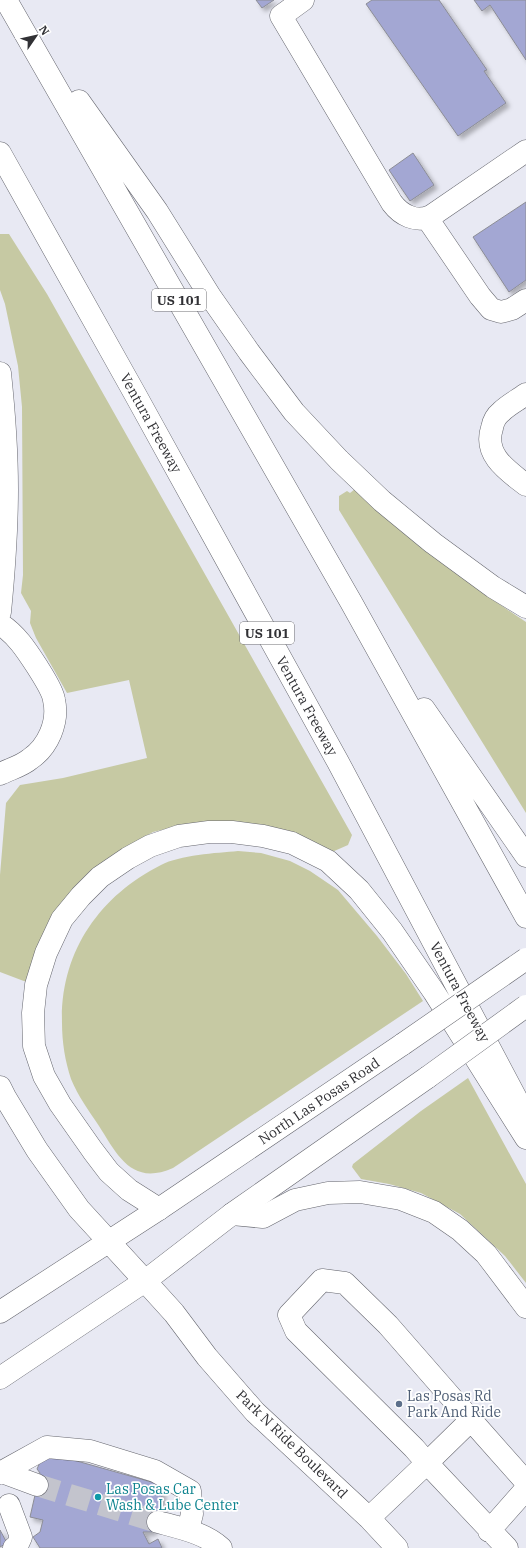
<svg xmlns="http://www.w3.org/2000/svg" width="526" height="1548" font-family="'IBM Plex Serif',serif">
<defs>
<filter id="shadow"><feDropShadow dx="3.5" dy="3.5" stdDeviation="2" flood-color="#0004"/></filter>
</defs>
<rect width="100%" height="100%" fill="#e8e9f3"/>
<path fill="#c6c9a3" d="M0,234H9L47,294L352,835L348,845L332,852L178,826L153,832L114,854L29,983L0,972V875L6,803L20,785L63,778L147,758L129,680L67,693L36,638L30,623L31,611L21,593L23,575L22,407L18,366L5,304L0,290Z
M355,489C411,537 464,582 526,622V813L339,510V496L347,491L350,493Z
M238,851L261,853L290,861L310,871L338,890L377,936L406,974L423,1001L173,1168C132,1186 118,1156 99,1126C89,1111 78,1096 71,1079C65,1061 62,1042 62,1023C60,953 99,896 161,865C180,855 216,853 238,851Z
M468,1078L526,1184V1283L505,1256L460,1214L421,1193L389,1184L361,1179L352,1167L353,1164L421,1111Z"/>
<path fill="#a3a7d3" stroke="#8c8d95" filter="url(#shadow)" d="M256,0H274L262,8Z
M372,0H439L487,70L484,71L506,103L458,136L366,4Z
M474,0H526V60L490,5L482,11Z
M413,153L434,185L410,201L389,170Z
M526,202V280L509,292L473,237Z
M52,1454L162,1485V1508L158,1522L152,1532H143L149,1544L158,1539L162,1548H40L33,1537L40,1532L43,1520L30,1517L40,1473L37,1469L41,1460Z
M0,1530L7,1543L0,1547Z"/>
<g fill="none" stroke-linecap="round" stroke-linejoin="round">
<path stroke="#c3c4cd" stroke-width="22" stroke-dasharray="22 11" stroke-linecap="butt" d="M37,1485L158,1522"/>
<g stroke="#66676f" stroke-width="23">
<path id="minor" d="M303,0L281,16L392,203C401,215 416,223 431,216L526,151
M427,218L480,296L491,309L501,312L512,309L526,300
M526,394C518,400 508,405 501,412C496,416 493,422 492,428C483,455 508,471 526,485
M0,624C17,635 27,651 38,668C43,676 53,691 54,700C59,722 48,747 30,759C22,766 10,769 0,774
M322,1280L345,1283L388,1325L471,1420L427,1463L414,1448L296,1331L289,1315Z
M145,1281L174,1313L207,1357L255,1412L369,1518L397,1548
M471,1420L526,1482
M2,1472L37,1485
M0,1473L47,1447L90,1451L155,1471L190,1491L192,1514L188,1530
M9,1505L21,1537L17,1546L14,1548
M369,1518L427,1463L507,1548
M158,1522C180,1528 205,1533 221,1548
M489,1531L526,1489"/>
</g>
<g stroke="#66676f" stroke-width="23">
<path id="major" d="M0,1312L159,1209L403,1044
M0,1378L145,1281L232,1214L428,1077"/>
</g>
<g stroke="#66676f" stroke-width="23">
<path id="highway" d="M6,0L351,602L526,917
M79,101L157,211L210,296L249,352L294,412L339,460L382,501L433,543L493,587L526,607
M0,153L135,394L338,762L526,1117
M0,373C4,411 7,450 7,489C7,530 4,571 0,612
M424,709L526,856
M0,1087L5,1097L37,1150L79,1209L145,1281
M159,1209L129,1190L109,1172L93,1151L60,1104L44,1076L34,1046L33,1013L36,985L46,953L62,919L81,896L100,877L128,858L150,846L179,836L209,832H232L263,836L292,843L328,861L359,890L392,931L434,992L526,1138
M232,1214L263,1217L295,1200L328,1193L360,1192L401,1199L434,1212L460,1230L486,1254L526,1307"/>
</g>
<use href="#minor" stroke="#fff" stroke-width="22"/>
<use href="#major" stroke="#fff" stroke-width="22"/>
<use href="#highway" stroke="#fff" stroke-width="22"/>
<g stroke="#66676f" stroke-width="23" stroke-linecap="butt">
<path id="major-bridge" d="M403,1044L526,959
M428,1077L526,1006"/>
</g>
<use href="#major-bridge" stroke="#fff" stroke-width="22"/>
</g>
<circle fill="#5c6f8a" stroke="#fff" stroke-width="1.5" cx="399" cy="1404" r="4"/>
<circle fill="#0f9aa8" stroke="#fff" stroke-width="1.5" cx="98" cy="1497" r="4"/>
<g text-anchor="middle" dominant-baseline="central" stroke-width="3.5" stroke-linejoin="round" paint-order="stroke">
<g fill="#fff" stroke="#6f6f72" stroke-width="1">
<rect x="152" y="289" width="54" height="22" rx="3"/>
<rect x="240" y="622" width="54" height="22" rx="3"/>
</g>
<g font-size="13" font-weight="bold" fill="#313135">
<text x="179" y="300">US 101</text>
<text x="267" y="633">US 101</text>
</g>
<g font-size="14" fill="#313135" stroke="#fff">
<text transform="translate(151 423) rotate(61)">Ventura Freeway</text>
<text transform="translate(307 706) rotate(61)">Ventura Freeway</text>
<text transform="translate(460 992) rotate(62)">Ventura Freeway</text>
<text transform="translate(319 1101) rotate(-34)">North Las Posas Road</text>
<text transform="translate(292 1444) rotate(44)">Park N Ride Boulevard</text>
</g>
<g font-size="14" fill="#4e5e75" stroke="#fff" text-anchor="start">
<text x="407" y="1396">Las Posas Rd<tspan x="407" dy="16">Park And Ride</tspan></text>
</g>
<g font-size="14" fill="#0d838f" stroke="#fff" text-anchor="start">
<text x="106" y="1489">Las Posas Car<tspan x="106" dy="16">Wash &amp; Lube Center</tspan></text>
</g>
</g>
<g transform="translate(36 36) rotate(56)" stroke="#ffffff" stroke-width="3" paint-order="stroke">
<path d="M0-3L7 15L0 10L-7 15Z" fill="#313135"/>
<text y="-6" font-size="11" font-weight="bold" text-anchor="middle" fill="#313135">N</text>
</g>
</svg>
